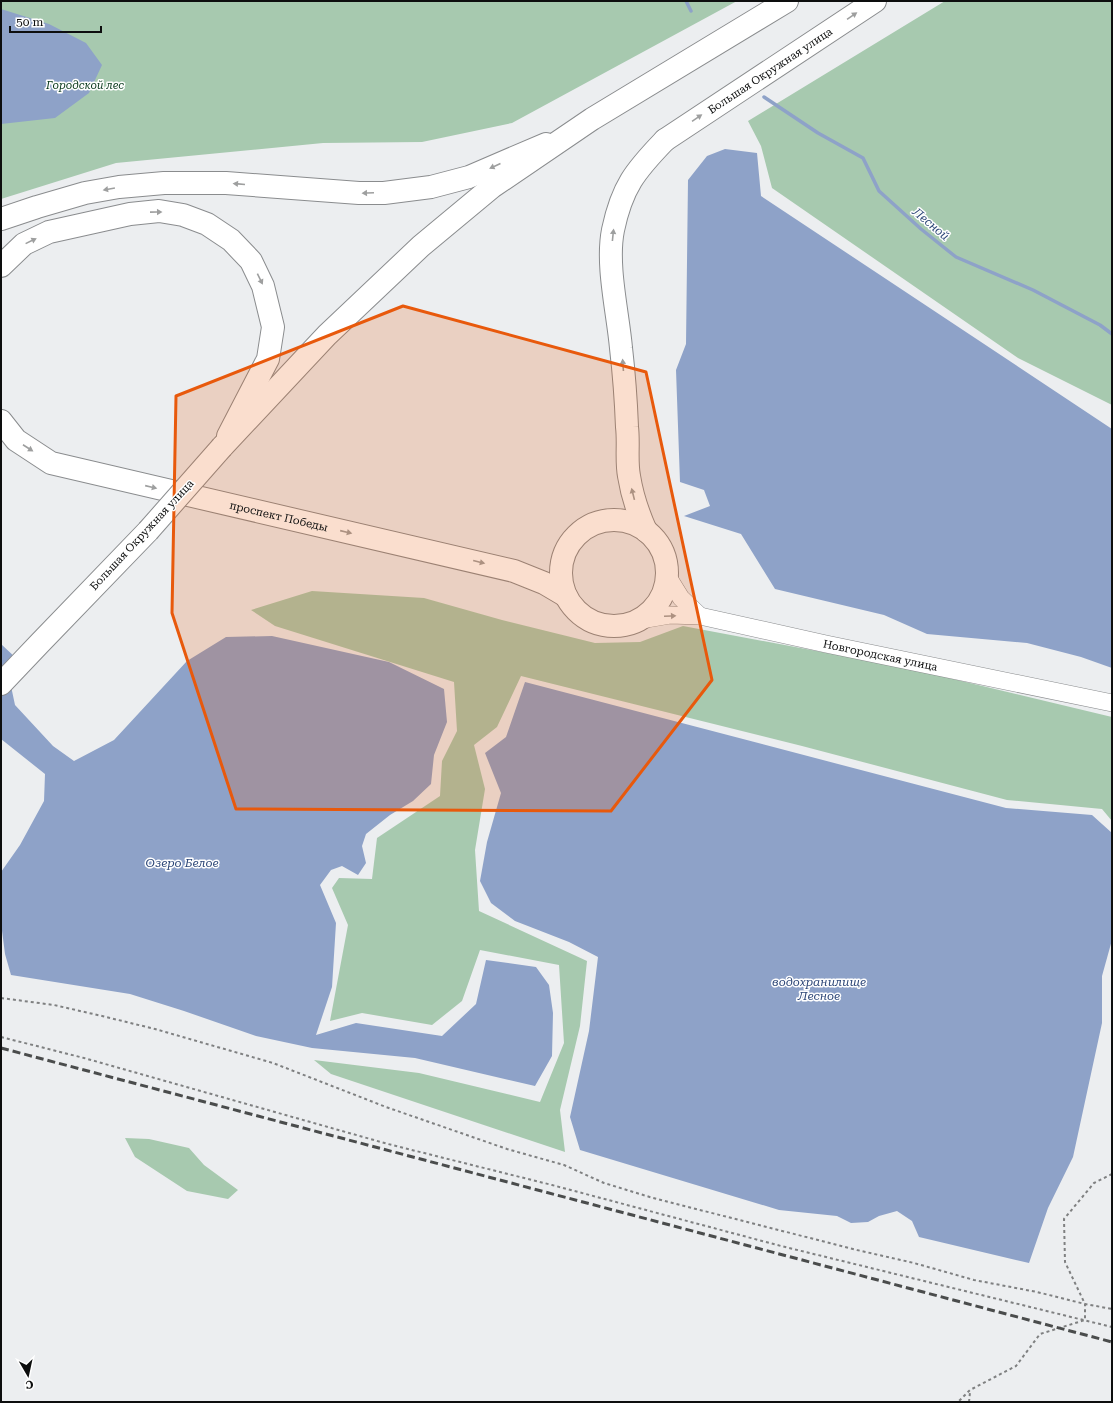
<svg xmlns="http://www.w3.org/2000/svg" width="1113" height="1403" font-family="'Roboto Serif',serif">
<rect width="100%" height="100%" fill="#eceef0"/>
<path fill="#a7c9af" d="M1,1H737L512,123L422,142L323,143L116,163L1,199Z
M945,1H1112V405L1018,358L772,188L761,146L748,121Z
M312,591L424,598L502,620L595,643L640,642L683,626L907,668L1112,717V821L1102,809L1007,800L802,746L521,676L497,727L474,745L485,789L475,850L479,911L587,961L580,1026L560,1110L565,1152L331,1074L314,1060L419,1073L540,1102L564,1043L559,965L480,950L462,1001L432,1025L362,1013L330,1021L348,925L332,888L339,878L372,879L377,838L440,796L442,761L457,731L454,682L275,626L251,610Z
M125,1138L149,1139L189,1148L204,1165L238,1190L228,1199L187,1191L135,1157Z"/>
<path fill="#8ea2c8" d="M1,9L49,24L86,43L102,65L89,93L55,118L1,124Z
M725,149L757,153L761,196L1112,429V668L1081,657L1027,643L927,634L884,615L775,589L741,534L684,516L710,506L704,490L680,482L676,370L686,344L688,180L707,156Z
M272,636L389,662L444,689L447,722L434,755L431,784L413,801L390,815L366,834L362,846L366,863L358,875L342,866L331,870L320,885L336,923L332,987L316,1035L356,1023L442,1036L476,1004L486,960L536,967L549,985L553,1013L552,1056L535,1086L415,1058L312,1048L256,1036L184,1011L130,994L11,975L5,954L1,923V872L20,845L44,801L45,774L1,739V644L17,659L8,672L15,705L53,746L74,761L114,740L187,661L226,637Z
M525,682L1006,808L1092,815L1112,833V940L1102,976V1023L1073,1157L1048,1208L1029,1263L919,1237L912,1221L897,1211L879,1216L868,1222L851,1223L837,1216L779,1210L580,1150L570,1117L589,1031L598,957L569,942L515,921L491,903L480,881L487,842L501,793L485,753L506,737Z"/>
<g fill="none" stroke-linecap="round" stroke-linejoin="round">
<path stroke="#8ea2c8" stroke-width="3.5" d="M686,1L691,11
M764,97L818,133L863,158L879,191L921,229L956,257L1033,290L1100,325L1112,334"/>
<g stroke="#8a8c8e" stroke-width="18">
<g id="minor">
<path d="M668,577L681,598L700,616"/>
<path id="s1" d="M641,620L670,615L700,616L826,644L1112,703"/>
</g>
</g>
<g stroke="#8a8c8e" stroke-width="24">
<g id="major">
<path d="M1,219L37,207L85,193L119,187L164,183H226L359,193H384L431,187L469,177L546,144"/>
<path d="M1,266L24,244L49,232L130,214L159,211L183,215L207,224L231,240L251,261L263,286L273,327L268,359L228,436"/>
<path id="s2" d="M1,421L16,440L51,463L514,571L544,583L566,596"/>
<circle cx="614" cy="573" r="53"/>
<path d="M646,531C638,513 632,495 629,476C626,460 629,443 627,427C626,401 624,374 621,348C618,313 606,265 613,230C622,187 635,171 665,140"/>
</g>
</g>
<g stroke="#8a8c8e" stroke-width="24">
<g id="highway">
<path id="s3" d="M665,140L875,1"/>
<path d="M222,447L327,335L421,246L492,187L592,119L787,1"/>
<path d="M1,684L39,644L148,531"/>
</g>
</g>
<path stroke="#7f8081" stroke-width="2" stroke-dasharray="3 3" stroke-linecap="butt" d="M1,998L54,1005L102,1016L155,1029L273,1063L386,1107L507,1149L564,1165L604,1183L653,1198L857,1250L914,1263L974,1280L1037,1292L1085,1304V1320L1040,1334L1016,1366L970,1390L958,1402
M1,1037L84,1058L388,1144L552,1185L781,1246L1112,1327
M1112,1174L1094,1183L1064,1219L1065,1262L1085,1304L1112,1309
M969,1402L970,1392"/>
<use href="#minor" stroke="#fff" stroke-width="17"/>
<use href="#major" stroke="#fff" stroke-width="22"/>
<use href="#highway" stroke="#fff" stroke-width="22"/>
<path stroke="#4a4c4c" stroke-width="3" stroke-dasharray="8 4" stroke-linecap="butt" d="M1,1048L1112,1342"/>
<g stroke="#8a8c8e" stroke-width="24" stroke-linecap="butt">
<path id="highway-bridge" d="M148,531L222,447"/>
</g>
<use href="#highway-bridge" stroke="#fff" stroke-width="22"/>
</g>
<defs><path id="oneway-solid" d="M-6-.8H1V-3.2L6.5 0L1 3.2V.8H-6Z"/></defs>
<g fill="#9e9f9f">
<use href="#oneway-solid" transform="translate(852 16) rotate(-34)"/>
<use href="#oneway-solid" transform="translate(697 118) rotate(-34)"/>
<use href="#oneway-solid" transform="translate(495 166) rotate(156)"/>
<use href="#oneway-solid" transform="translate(239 184) rotate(-175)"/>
<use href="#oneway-solid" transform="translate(109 189) rotate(170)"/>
<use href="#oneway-solid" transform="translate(368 193) rotate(178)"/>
<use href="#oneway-solid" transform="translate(156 212) rotate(-1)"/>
<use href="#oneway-solid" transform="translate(613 235) rotate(-84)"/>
<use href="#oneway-solid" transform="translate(31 241) rotate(-26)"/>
<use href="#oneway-solid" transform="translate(260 279) rotate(64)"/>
<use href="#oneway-solid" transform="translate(623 365) rotate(-94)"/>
<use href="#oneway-solid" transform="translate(28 448) rotate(33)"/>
<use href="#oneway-solid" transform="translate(151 487) rotate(13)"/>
<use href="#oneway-solid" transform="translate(633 494) rotate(-104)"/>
<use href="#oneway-solid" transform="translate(346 532) rotate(13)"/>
<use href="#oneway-solid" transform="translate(479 562) rotate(14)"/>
<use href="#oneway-solid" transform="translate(670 616) rotate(-3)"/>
</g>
<path fill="#e8590c" fill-opacity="0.2" stroke="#e8590c" stroke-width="3" stroke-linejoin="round" d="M403,306L646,372L712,680L611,811L236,809L172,613L176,396Z"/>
<g text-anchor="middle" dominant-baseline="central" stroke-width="3" stroke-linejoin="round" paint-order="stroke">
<g font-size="11" fill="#0d0e0e" stroke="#fff">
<text stroke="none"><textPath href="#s3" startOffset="126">Большая Окружная улица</textPath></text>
<text stroke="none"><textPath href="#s2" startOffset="300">проспект Победы</textPath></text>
<text transform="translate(142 535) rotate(-47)">Большая Окружная улица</text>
<text stroke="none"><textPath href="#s1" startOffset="244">Новгородская улица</textPath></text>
</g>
<g font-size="11" font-style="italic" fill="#053518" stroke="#fff">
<text x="85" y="85">Городской лес</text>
</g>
<g font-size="12" font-style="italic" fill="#2d4778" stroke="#fff">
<text transform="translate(931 224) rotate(40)">Лесной</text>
<text x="182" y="863">Озеро Белое</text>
<text x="819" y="982">водохранилище<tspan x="819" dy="14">Лесное</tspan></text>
</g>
</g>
<rect width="1113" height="1403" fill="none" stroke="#0d0e0e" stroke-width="4"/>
<g transform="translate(28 1375) rotate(171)" stroke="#ffffff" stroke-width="3" paint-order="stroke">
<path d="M0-3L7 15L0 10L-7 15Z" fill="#0d0e0e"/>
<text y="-6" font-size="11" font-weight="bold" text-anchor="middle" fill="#0d0e0e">С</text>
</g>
<path d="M10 26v6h91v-6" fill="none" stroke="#0d0e0e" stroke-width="2"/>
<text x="16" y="26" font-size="12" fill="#0d0e0e" stroke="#ffffff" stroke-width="3" paint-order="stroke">50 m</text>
</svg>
